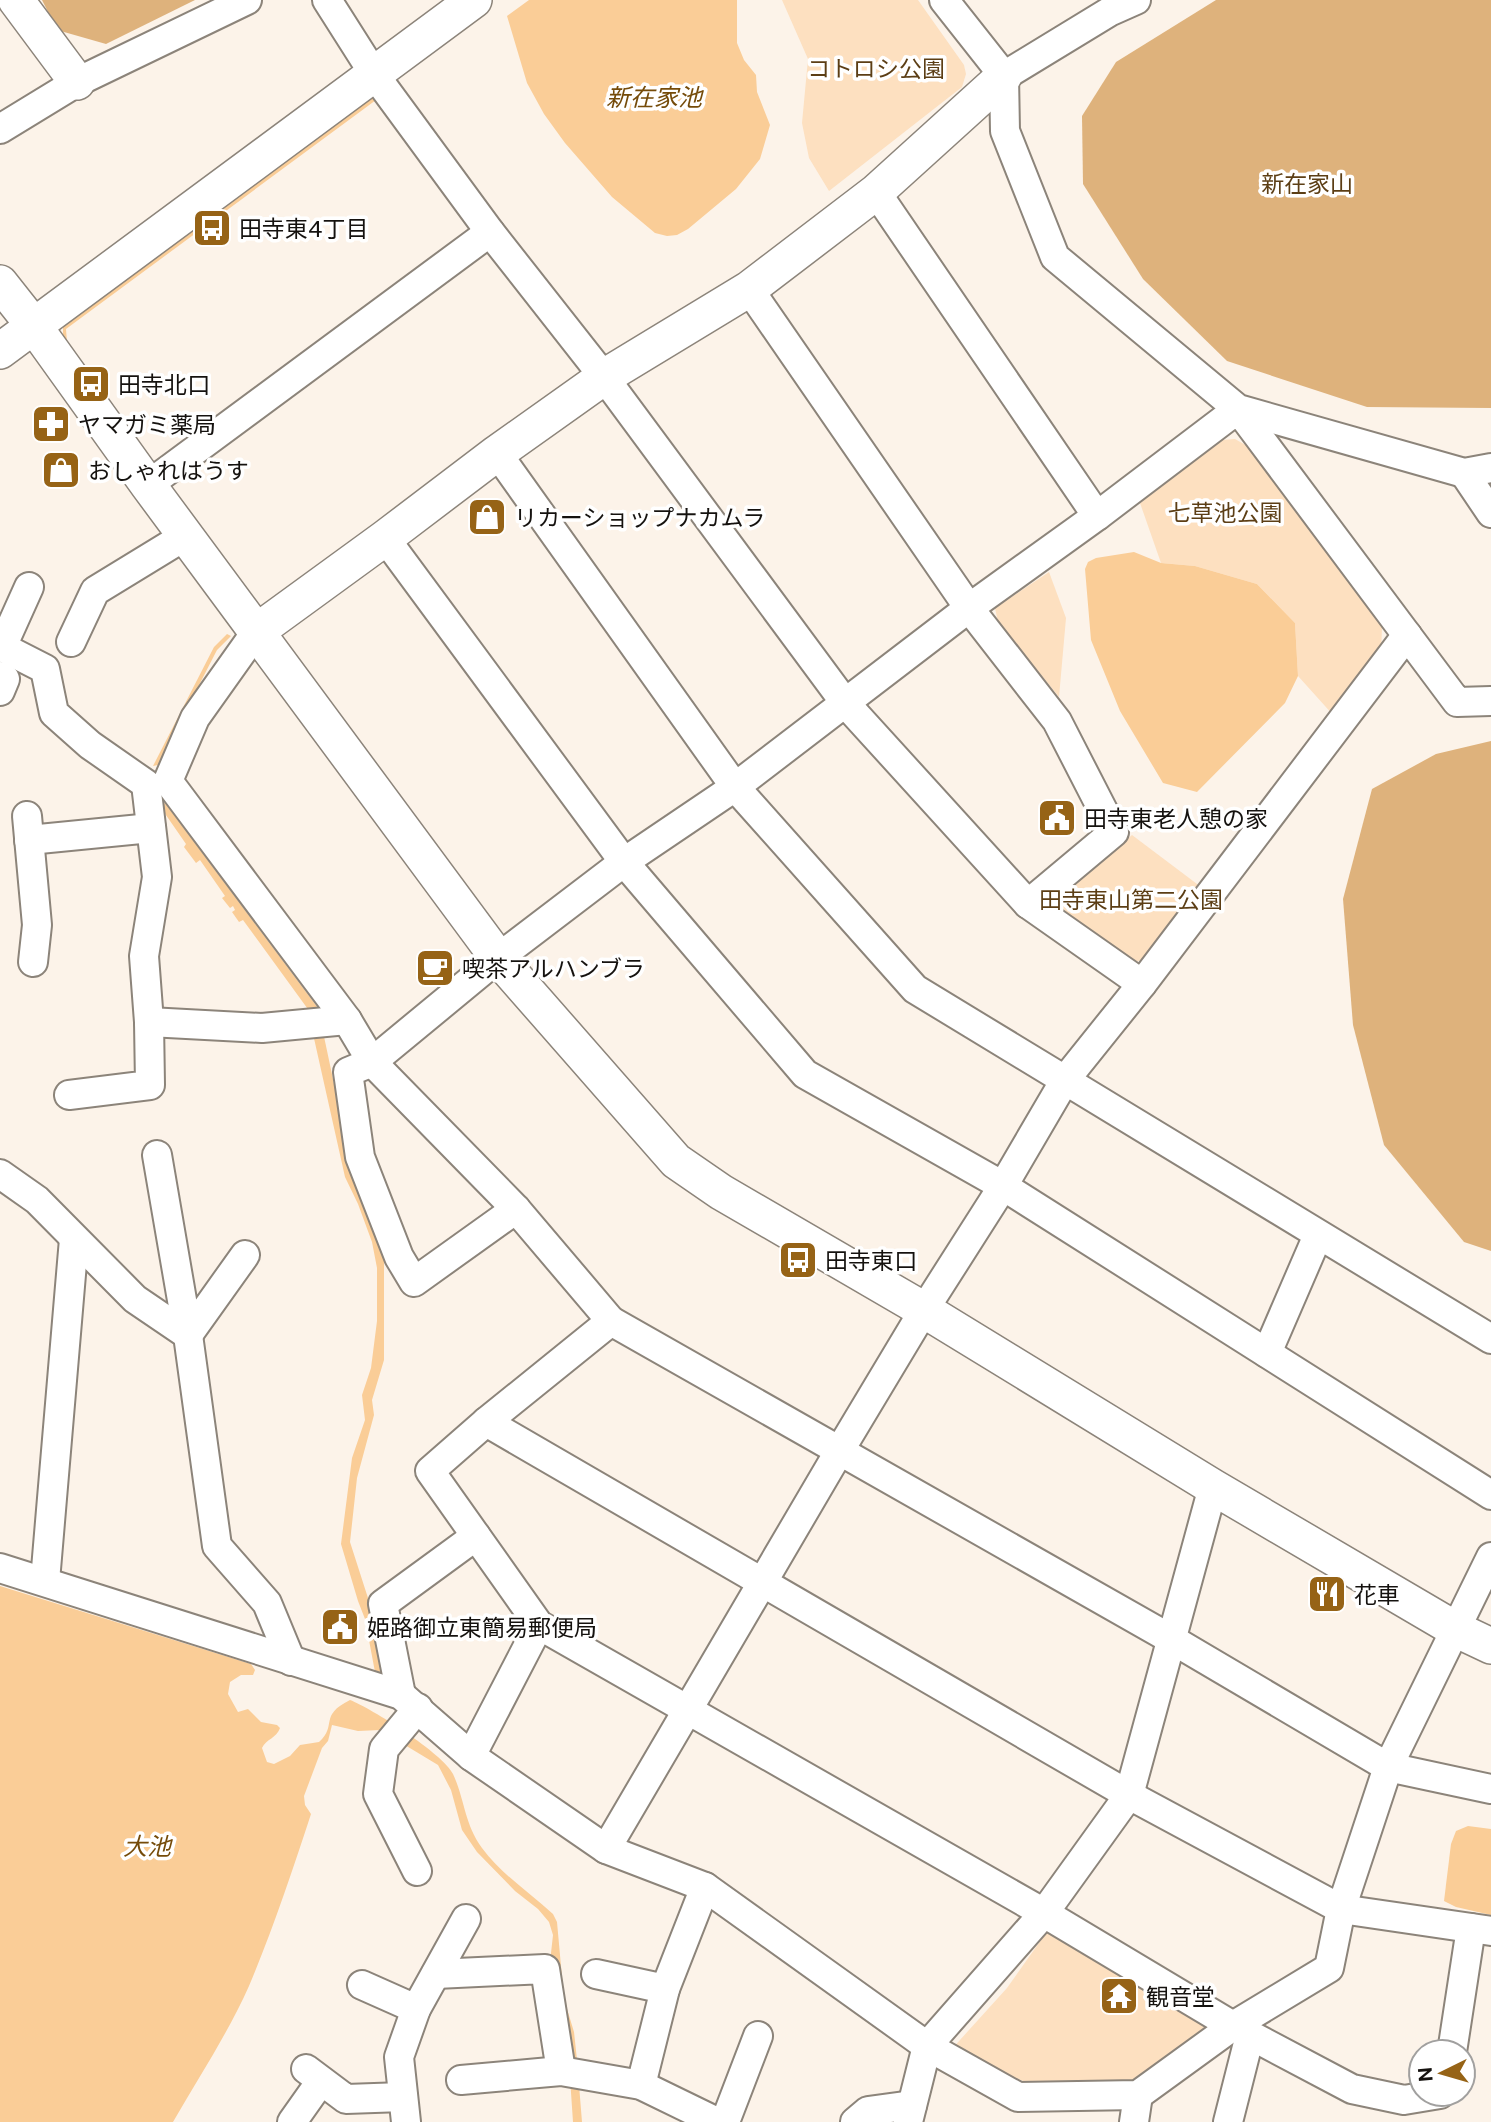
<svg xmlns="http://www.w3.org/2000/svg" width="1491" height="2122" font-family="'Public Sans','Noto Sans JP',sans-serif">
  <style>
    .green { fill: #fde0c0 }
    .forest { fill: #deb27c }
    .water { fill: #facd97 }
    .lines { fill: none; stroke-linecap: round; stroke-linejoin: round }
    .minor-casing { stroke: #8c847a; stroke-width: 32 }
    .tertiary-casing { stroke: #8c847a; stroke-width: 38 }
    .minor { stroke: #fff; stroke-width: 28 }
    .tertiary { stroke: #fff; stroke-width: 35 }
    .labels { text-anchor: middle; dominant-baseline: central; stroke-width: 7; stroke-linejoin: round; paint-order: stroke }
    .park-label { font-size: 23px; fill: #5c3e15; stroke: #fff }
    .poi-label { font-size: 23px; fill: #15120f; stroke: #fff; text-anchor: start }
    .water-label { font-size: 24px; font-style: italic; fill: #754b09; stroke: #fff }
  </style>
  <rect width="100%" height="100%" fill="#fcf3e9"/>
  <g class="green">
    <polygon points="782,0 918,0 964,65 966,74 962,87 829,191 809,158 802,123 808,59"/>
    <polygon points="1235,439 1249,447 1376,606 1382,626 1381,657 1334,716 1298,676 1295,623 1257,584 1195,566 1161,563 1140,503 1222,440"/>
    <polygon points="1049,572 1066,618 1059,697 998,622 995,608"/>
    <polygon points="1132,835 1201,887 1145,960 1131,962 1059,909 1059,897"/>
    <polygon points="1051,1926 1205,2021 1207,2033 1128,2087 1045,2090 950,2051 1007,1988"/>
  </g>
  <g class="forest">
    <polygon points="42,0 195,0 106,44 57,30"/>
    <polygon points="1216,0 1491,0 1491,408 1367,407 1227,361 1143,279 1083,184 1082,116 1116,62"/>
    <polygon points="1491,741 1491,1251 1464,1242 1384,1145 1353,1025 1343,899 1372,789 1436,754"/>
  </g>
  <g class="water">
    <polygon points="529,0 737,0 737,43 744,60 756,75 757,92 770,125 760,159 736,189 688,229 677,235 667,236 655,233 612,197 565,143 544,114 527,83 507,16"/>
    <polygon points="371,95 376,100 66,329 67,342 63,344 63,326"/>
    <polygon points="1134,552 1161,563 1195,566 1257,584 1295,623 1298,676 1285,703 1197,792 1163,783 1120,711 1091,640 1085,569 1088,562 1096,558"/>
    <polygon points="227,634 231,636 217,650 158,765 153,766 214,647"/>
    <polygon points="165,803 318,1008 349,1155 384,1257 384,1360 372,1400 374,1415 357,1478 350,1542 376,1623 384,1676 375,1672 365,1619 358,1601 341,1544 352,1458 365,1420 362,1395 371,1368 377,1321 377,1268 372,1242 358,1204 345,1177 309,1016 310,1012 243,920 239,922 232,912 235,910 233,906 230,908 222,898 225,896 200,860 196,863 184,847 186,844 159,805"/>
    <path d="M0,1586l251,78 4,6 -2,5h-12l-11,7 -2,12 10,18 10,-3 13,13 16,3 3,3c-3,10 -14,11 -18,20l5,14 7,2 16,-8 10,-11 19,-3c19,-17 -1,-26 31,-42 21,8 94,54 103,74 12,26 11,49 29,74 19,26 47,44 71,66l4,8 7,77 10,33 3,28 5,62h-9l-4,-59 -19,-101 3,-27 -4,-13 -11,-13 -23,-18 -38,-39 -15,-22 -11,-40 -13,-25 -58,-35 -22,1 -26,-6 -4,16 -6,7 -18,48 1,9 6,9c-19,58 -38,115 -62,172 -21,47 -50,91 -76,136h-173z"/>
    <polygon points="1468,1826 1491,1829 1491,1915 1456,1907 1444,1901 1451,1844 1456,1831"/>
  </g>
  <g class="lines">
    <defs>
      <g id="minor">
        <polyline points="327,0 374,74 490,232 604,377 846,704 1028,904 1142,984"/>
        <polyline points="944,0 1004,76 1005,131 1055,257 1238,409 1464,473 1491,468"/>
        <polyline points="1004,76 1109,12 1136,0"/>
        <polyline points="0,129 77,82 247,0"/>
        <polyline points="876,192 1097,516"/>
        <polyline points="749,289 969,608 1057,721 1114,832 1028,904"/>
        <polyline points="497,453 735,787 915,989 1491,1339"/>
        <polyline points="1464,473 1491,513"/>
        <polyline points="148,485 490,232"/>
        <polyline points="385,538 624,862 805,1074 1003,1186 1491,1495"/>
        <polyline points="256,632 195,718 168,781 347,1020 372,1062 516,1209 611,1321 1171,1639 1388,1767 1491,1789"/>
        <polyline points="71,642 95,591 185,536"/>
        <polyline points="0,646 45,669 54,713 90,745 146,784 157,877 144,956 149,1022 150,1085 69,1095"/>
        <polyline points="2,647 29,587"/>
        <polyline points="0,676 5,679 0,691"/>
        <polyline points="27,816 37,925 33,962"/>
        <polyline points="29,840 151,828"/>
        <polyline points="149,1022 262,1028 347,1020"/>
        <polyline points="157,1155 188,1335 245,1255"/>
        <polyline points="0,1174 37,1200 135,1299 188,1335 217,1546 267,1603 291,1661"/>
        <polyline points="516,1209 414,1282 399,1257 360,1157 348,1072 372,1062 498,958 624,862 735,787 969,608 1097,516 1238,409 1457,702 1491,701"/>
        <polyline points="611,1321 486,1422 430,1471 539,1625 1044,1913 1233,2026 1352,2089 1404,2100 1440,2094"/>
        <polyline points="1267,1353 1318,1235"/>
        <polyline points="486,1422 1129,1795 1341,1909 1491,1931"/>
        <polyline points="0,1568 401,1695 471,1756 606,1849 705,1887 927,2046 1018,2097 1138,2095 1233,2026 1329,1968 1341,1909 1388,1767 1491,1557"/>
        <polyline points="45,1581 74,1239"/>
        <polyline points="401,1695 383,1604 476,1536"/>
        <polyline points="471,1756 539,1625"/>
        <polyline points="606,1849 840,1450 924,1310 1003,1186 1065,1080 1142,984 1407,635"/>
        <polyline points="417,1871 378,1794 384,1749 418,1708"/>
        <polyline points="436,1974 545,1969 561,2071"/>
        <polyline points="596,1974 665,1989"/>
        <polyline points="362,1985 416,2009"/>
        <polyline points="1452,2052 1471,1928"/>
        <polyline points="306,2069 346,2099 403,2097"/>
        <polyline points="461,2080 561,2071 641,2085 717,2122"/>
        <polyline points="641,2085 665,1989 705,1887"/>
        <polyline points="292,2122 321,2081"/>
        <polyline points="406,2122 399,2057 416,2009 466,1919"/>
        <polyline points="725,2122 758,2036"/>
        <polyline points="855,2122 868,2111 912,2105"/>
        <polyline points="908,2122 927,2046 1044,1913 1129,1795 1213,1487"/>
        <polyline points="1134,2122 1138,2095"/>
        <polyline points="1228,2122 1250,2035"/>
      </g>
      <g id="tertiary">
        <polyline points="16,0 77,82"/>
        <polyline points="0,283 34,326 148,485 498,958 676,1161 721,1192 924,1310 1213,1487 1455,1629 1491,1646"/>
        <polyline points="0,351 474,0"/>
        <polyline points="256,632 385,538 497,453 604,377 749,289 876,192 1004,76"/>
      </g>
    </defs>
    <use href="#minor" class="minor-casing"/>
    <use href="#tertiary" class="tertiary-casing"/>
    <use href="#minor" class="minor"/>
    <use href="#tertiary" class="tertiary"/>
  </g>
  <defs>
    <symbol id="bus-square" viewBox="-11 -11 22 22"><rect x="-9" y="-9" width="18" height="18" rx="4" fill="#966316" stroke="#fff"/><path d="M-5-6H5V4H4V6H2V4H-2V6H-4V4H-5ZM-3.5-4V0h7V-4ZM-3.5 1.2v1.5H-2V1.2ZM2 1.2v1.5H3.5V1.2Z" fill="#fff"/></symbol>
    <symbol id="pharmacy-square" viewBox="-11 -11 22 22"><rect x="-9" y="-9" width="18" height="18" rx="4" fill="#966316" stroke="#fff"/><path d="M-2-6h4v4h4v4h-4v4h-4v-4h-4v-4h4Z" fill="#fff"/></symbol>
    <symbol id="shop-square" viewBox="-11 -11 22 22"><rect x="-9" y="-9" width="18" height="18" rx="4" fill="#966316" stroke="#fff"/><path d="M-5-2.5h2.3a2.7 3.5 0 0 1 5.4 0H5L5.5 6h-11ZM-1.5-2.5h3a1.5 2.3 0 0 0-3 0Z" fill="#fff"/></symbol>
    <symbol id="civic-square" viewBox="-11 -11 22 22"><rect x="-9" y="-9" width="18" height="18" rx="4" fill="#966316" stroke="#fff"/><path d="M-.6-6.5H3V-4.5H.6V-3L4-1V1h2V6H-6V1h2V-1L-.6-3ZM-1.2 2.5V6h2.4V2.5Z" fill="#fff"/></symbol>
    <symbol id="cafe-square" viewBox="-11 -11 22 22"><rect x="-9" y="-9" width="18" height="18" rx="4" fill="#966316" stroke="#fff"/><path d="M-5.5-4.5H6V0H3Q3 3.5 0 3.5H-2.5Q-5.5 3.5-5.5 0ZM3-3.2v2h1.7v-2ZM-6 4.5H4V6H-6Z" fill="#fff"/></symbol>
    <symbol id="restaurant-square" viewBox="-11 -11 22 22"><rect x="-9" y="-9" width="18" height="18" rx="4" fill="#966316" stroke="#fff"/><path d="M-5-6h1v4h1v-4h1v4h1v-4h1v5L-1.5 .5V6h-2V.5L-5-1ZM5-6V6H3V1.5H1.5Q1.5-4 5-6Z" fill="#fff"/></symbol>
    <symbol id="temple-square" viewBox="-11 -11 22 22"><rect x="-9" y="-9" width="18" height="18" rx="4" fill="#966316" stroke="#fff"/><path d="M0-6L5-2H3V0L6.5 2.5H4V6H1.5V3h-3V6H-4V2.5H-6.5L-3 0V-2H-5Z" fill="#fff"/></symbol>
  </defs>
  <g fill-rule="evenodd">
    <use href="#bus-square" x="190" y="206" width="44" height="44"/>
    <use href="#bus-square" x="69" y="362" width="44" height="44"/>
    <use href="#pharmacy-square" x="29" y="402" width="44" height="44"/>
    <use href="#shop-square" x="39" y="448" width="44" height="44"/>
    <use href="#shop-square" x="465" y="495" width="44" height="44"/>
    <use href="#civic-square" x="1035" y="796" width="44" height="44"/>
    <use href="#cafe-square" x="413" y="946" width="44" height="44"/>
    <use href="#bus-square" x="776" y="1238" width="44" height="44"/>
    <use href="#restaurant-square" x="1305" y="1572" width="44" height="44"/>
    <use href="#civic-square" x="318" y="1605" width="44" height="44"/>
    <use href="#temple-square" x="1097" y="1974" width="44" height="44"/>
  </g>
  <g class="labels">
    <g class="park-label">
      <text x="876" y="68">コトロシ公園</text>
      <text x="1307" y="183">新在家山</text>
      <text x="1225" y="512">七草池公園</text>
      <text x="1131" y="899">田寺東山第二公園</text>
    </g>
    <g class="poi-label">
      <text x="239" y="228">田寺東4丁目</text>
      <text x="118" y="384">田寺北口</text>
      <text x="78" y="424">ヤマガミ薬局</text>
      <text x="88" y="470">おしゃれはうす</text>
      <text x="514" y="517">リカーショップナカムラ</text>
      <text x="1084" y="818">田寺東老人憩の家</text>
      <text x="462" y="968">喫茶アルハンブラ</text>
      <text x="825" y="1260">田寺東口</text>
      <text x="1354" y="1594">花車</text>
      <text x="367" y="1627">姫路御立東簡易郵便局</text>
      <text x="1146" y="1996">観音堂</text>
    </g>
    <g class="water-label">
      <text x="654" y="97">新在家池</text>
      <text x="147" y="1846">大池</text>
    </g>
  </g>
  <g transform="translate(1442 2073) rotate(265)"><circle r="33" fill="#ffffff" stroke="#a1a09f" stroke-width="2"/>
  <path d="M0-5L12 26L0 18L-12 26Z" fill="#966316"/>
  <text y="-10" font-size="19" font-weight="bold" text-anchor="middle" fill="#15120f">N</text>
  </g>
</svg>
